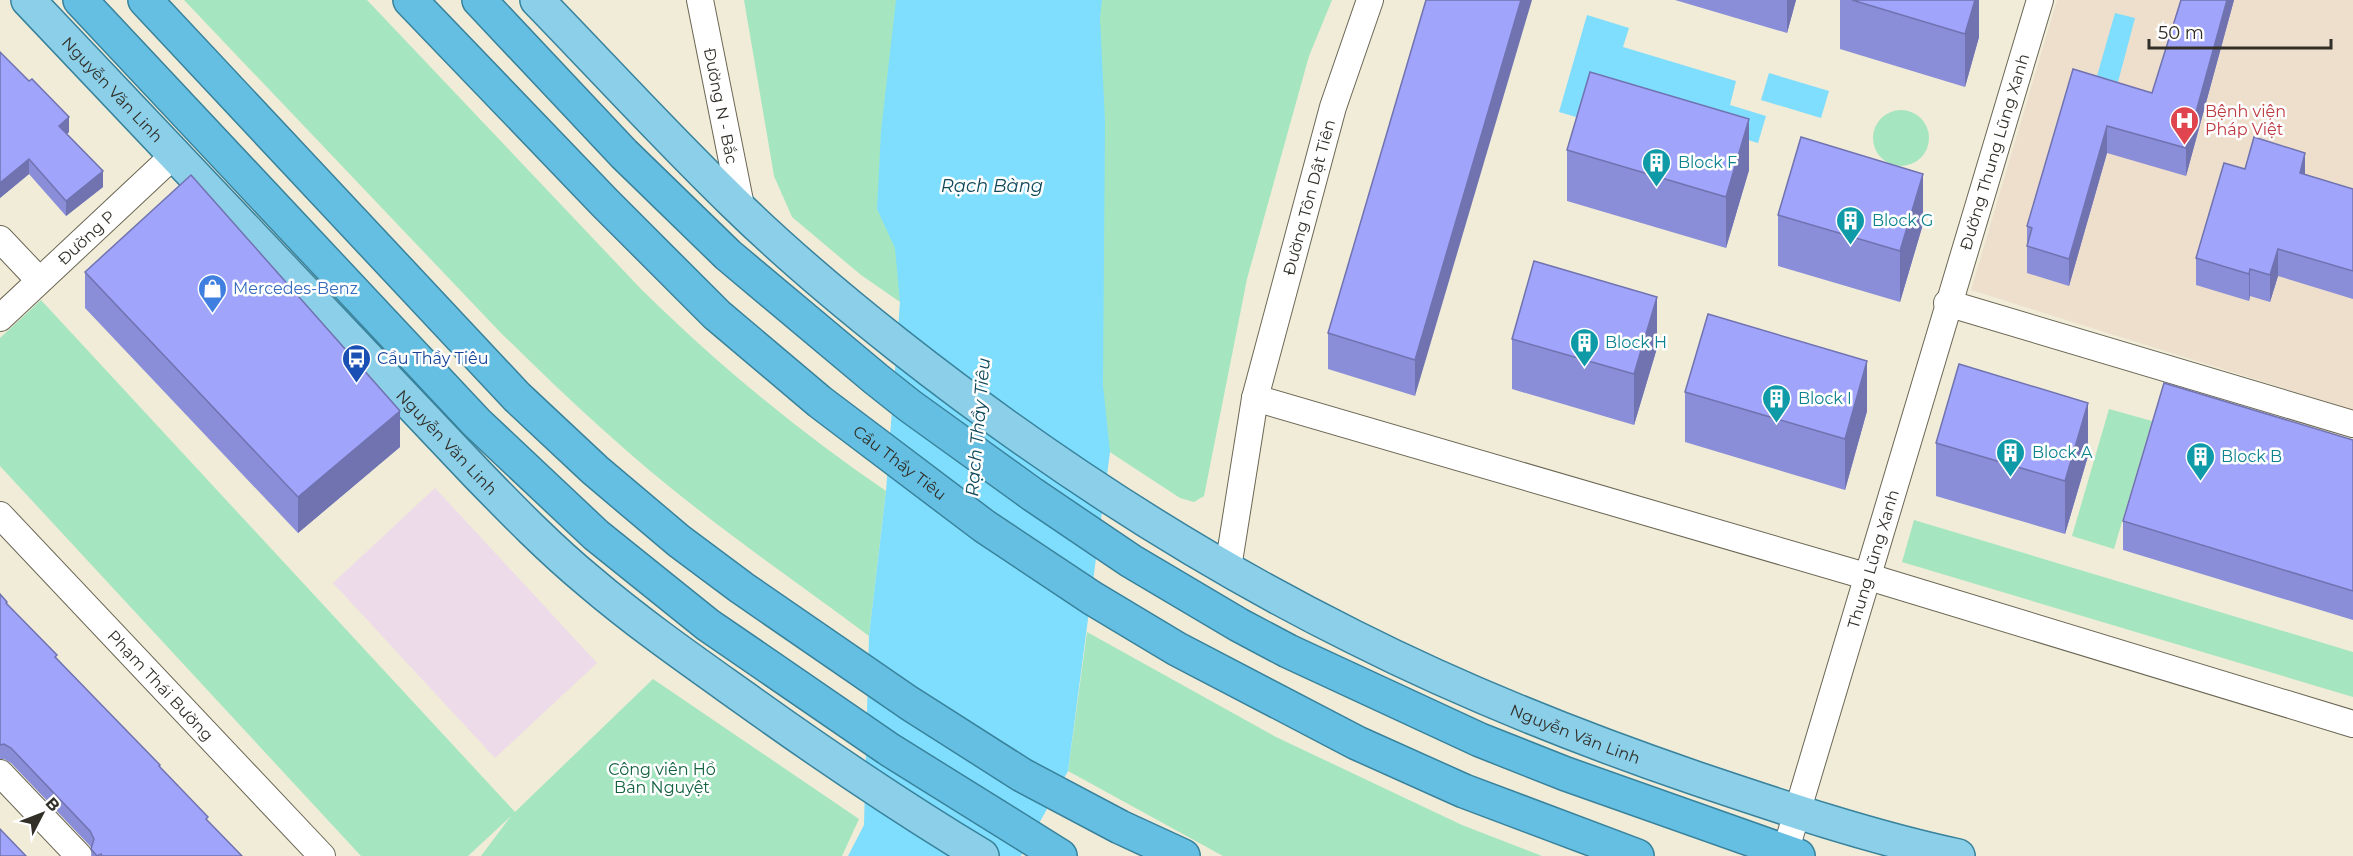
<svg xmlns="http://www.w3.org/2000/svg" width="2353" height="856" font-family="Montserrat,sans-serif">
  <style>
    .commercial { fill: #eedbea }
    .medical { fill: #eddfcc }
    .green { fill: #a5e6c0 }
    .water { fill: #7fddfd }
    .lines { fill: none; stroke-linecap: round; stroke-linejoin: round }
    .minor-casing { stroke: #6b6755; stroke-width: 28 }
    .primary-casing { stroke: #39829c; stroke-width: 36 }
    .trunk-casing { stroke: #39829c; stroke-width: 36 }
    .minor { stroke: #fff; stroke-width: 26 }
    .primary { stroke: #8bcfe9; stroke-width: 33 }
    .trunk { stroke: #64bfe2; stroke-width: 33 }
    .wall { fill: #8a8dd8 }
    .shaded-wall { fill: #7073b0 }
    .building { fill: #a0a4fb; stroke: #7073b0; stroke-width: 1.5 }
    .labels { text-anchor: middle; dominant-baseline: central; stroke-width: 5; stroke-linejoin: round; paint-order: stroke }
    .street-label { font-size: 16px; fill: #312f28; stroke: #fff }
    .health-label { font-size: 16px; fill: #be3a42; stroke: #fff; text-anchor: start }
    .culture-label { font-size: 16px; fill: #0d838f; stroke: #fff; text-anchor: start }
    .shop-label { font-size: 16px; fill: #366cbe; stroke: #fff; text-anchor: start }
    .transit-label { font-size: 16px; fill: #164399; stroke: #fff; text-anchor: start }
    .park-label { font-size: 16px; fill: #15623f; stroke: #fff }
    .water-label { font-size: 18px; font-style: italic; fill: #104858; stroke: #fff }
  </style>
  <rect width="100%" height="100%" fill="#f0ecd8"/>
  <polygon class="commercial" points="435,488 597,663 495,758 333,583"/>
  <polygon class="medical" points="2057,0 2353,0 2353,410 1971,290"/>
  <g class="green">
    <path d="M184,0h183l274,289c76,75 157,142 245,202l-17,145c-56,-42 -114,-82 -169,-125 -72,-55 -137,-117 -201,-180z"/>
    <polygon points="744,0 953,0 900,302 861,275 792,217 774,176"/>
    <polygon points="1072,0 1332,0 1309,56 1247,279 1204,496 1194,502 1180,498 1067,424"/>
    <circle cx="1901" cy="138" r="28"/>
    <polygon points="41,300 515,812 653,679 859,819 842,856 481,856 511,816 468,856 361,856 0,466 0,338"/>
    <polygon points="2109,409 2152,421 2114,549 2072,536"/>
    <polygon points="1914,520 2353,652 2353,697 1902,562"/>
    <polygon points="1087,632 1276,737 1462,825 1542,856 1223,856 1068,771"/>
  </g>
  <g class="water">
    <polygon points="896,0 1102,0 1100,18 1105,121 1103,385 1110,452 1068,771 1021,856 848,856 864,825 869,636 886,491 900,302 895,248 877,209 881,131"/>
    <polygon points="2115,13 2135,18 2118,82 2097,76"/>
    <polygon points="1587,15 1629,28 1623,47 1736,81 1730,105 1766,116 1758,143 1608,98 1600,124 1559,112"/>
    <polygon points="1769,73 1829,91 1821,118 1761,100"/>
  </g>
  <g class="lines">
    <defs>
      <g id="minor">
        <path id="s1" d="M700,0l42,211"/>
        <polyline points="0,239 39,280"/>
        <polyline points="1947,303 2353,424"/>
        <path id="s2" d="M0,318l174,-163"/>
        <polyline points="1255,398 1869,577 2353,724"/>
        <path id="s3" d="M0,515l322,341"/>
        <path id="s4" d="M1228,568l27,-170 78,-291 37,-107"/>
        <polyline points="0,773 79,856"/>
        <path id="s5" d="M1784,856c86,-285 169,-571 256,-856"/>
      </g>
      <g id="primary">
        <path id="s6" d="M28,0l450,475c36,37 72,74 112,107 48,41 101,78 153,115 78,56 156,109 239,159"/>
        <path id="s7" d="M537,0c65,67 128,136 195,201 52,51 109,99 166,144 141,111 295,212 456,292 111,56 227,102 344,142 86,29 172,58 260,77"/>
      </g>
      <g id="trunk">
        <polyline points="80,0 477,423 596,535 708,625 890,750 1060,856"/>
        <polyline points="145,0 517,397 595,470 679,541 742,588 909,703 1022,775 1120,827 1183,856"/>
        <path id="s8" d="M410,0l195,203 112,112 103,87 164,124 108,72 85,51 180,94 107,48 173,65"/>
        <polyline points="479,0 624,154 728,255 876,379 910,406 1032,494 1131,561 1239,625 1288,651 1480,740 1566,774 1798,856"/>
      </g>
    </defs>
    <use href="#minor" class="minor-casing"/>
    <use href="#primary" class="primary-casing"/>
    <use href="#trunk" class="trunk-casing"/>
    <use href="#minor" class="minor"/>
    <use href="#primary" class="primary"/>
    <use href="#trunk" class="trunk"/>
  </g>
  <g class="wall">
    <polygon points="1426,0 1415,396 1328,369 1328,333"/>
    <polygon points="1675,0 1796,0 1787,33"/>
    <polygon points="1840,0 1979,0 1979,37 1965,87 1840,49"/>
    <polygon points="2181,0 2234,0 2186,176 2107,153 2069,286 2027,273 2027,226 2073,69 2152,93"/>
    <polygon points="0,52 69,132 67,134 103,187 66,216 29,174 0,198"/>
    <polygon points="1567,150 1749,170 1726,248 1567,201"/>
    <polygon points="2305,175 2353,189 2353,299 2278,276 2270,302 2250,296 2249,301 2196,285 2196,258"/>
    <polygon points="1778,215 1923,224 1900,302 1778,266"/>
    <polygon points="85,272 400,447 298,533 85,308"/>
    <polygon points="1512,339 1657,348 1634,425 1512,389"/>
    <polygon points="1685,392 1867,411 1845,490 1685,442"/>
    <polygon points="2353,440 2353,620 2123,550 2123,521"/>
    <polygon points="1936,443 2088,456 2065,534 1936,496"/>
    <polygon points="0,594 7,604 57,658 160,768 208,821 242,856 91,856 92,849 90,846 11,763 4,759 0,759"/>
  </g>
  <g class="shaded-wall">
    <polygon points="1521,0 1532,0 1415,396 1415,360"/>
    <polygon points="1787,0 1796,0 1787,33"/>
    <polygon points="1975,0 1979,0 1979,37 1965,87 1965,34"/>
    <polygon points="2227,0 2234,0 2186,176 2186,148"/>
    <polygon points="69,117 69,132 59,141 59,126"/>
    <polygon points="1749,119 1749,170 1726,248 1726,197"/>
    <polygon points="2107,126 2107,153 2069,286 2069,259"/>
    <polygon points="2305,153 2305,180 2300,173"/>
    <polygon points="29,159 29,174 0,198 0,183"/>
    <polygon points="103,171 103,187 66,216 66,201"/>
    <polygon points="1923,174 1923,224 1900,302 1900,251"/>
    <polygon points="2278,249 2278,276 2270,302 2270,275"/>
    <polygon points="2250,269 2250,296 2249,301 2249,274"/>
    <polygon points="1657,297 1657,348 1634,425 1634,374"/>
    <polygon points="1867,361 1867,411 1845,490 1845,439"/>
    <polygon points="2088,403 2088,456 2065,534 2065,481"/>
    <polygon points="400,411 400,447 298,533 298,497"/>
  </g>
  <g class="building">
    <polygon points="1426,0 1521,0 1415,360 1328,333"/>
    <polygon points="1852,0 1975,0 1965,34"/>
    <polygon points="2181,0 2227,0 2186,148 2107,126 2069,259 2027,246 2032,228 2027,226 2073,69 2152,93"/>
    <polygon points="0,52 29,81 32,79 69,117 59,126 103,171 66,201 29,159 0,183"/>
    <polygon points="1590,72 1749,119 1726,197 1567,150"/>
    <polygon points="1801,137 1923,174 1900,251 1778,215"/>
    <polygon points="2254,137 2305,153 2300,173 2353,189 2353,271 2278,249 2270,275 2250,269 2249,274 2196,258 2224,163 2245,169"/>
    <polygon points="191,175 400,411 298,497 85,272"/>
    <polygon points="1534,261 1657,297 1634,374 1512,339"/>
    <polygon points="1708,314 1867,361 1845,439 1685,392"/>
    <polygon points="1959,364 2088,403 2065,481 1936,443"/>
    <polygon points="2164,383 2353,440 2353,591 2123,521"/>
    <polygon points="0,594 7,602 6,603 57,655 55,657 160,765 159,766 208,817 206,819 242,856 102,856 101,854 97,856 91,849 94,839 90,831 11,748 4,744 0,745"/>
    <polygon points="0,829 26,856 0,856"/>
  </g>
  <defs>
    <symbol id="hospital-pin" viewBox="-11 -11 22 30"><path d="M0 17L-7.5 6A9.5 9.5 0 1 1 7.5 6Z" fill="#e0444e" stroke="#fff"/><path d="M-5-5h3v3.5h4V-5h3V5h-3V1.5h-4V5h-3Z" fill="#fff"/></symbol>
    <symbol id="building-pin" viewBox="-11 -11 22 30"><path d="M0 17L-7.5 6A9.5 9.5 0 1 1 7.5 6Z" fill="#0f9aa8" stroke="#fff"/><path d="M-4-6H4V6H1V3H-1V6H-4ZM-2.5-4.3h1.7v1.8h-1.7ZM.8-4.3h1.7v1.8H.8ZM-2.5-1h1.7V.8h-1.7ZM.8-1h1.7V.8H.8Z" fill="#fff"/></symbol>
    <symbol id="shop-pin" viewBox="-11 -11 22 30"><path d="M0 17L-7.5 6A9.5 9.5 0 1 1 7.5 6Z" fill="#3f7fe0" stroke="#fff"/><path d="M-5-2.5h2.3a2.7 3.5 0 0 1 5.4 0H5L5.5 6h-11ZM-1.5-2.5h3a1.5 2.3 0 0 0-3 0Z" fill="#fff"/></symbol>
    <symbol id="bus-pin" viewBox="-11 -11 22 30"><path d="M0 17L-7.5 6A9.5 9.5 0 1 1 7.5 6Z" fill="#1a4fb4" stroke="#fff"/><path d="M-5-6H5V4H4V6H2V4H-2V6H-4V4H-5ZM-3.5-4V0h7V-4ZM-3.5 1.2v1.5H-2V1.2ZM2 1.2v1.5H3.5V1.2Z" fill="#fff"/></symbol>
  </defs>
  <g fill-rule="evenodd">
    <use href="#hospital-pin" x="2168" y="104" width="33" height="45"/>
    <use href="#building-pin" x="1640" y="146" width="33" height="45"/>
    <use href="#building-pin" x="1834" y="204" width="33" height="45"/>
    <use href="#shop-pin" x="196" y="272" width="33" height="45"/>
    <use href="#building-pin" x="1568" y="326" width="33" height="45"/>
    <use href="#bus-pin" x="340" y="342" width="33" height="45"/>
    <use href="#building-pin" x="1760" y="382" width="33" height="45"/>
    <use href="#building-pin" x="1994" y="436" width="33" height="45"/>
    <use href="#building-pin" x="2184" y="440" width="33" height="45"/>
  </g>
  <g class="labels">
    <g class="street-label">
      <text stroke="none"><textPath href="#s6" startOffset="123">Nguyễn Văn Linh</textPath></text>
      <text stroke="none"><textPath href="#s1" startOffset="108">Đường N - Bắc</textPath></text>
      <text stroke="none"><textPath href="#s5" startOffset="735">Đường Thung Lũng Xanh</textPath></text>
      <text stroke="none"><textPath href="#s4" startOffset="380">Đường Tôn Dật Tiên</textPath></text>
      <text stroke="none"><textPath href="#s2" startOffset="118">Đường P</textPath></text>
      <text stroke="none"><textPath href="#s6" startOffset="609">Nguyễn Văn Linh</textPath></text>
      <text stroke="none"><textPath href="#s8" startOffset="675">Cầu Thầy Tiêu</textPath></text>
      <text stroke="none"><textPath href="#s5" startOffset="310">Thung Lũng Xanh</textPath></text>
      <text stroke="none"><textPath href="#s3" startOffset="234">Phạm Thái Bường</textPath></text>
      <text stroke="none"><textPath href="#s7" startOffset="1284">Nguyễn Văn Linh</textPath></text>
    </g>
    <g class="health-label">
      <text x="2205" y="111">Bệnh viện<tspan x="2205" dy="18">Pháp Việt</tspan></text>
    </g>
    <g class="culture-label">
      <text x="1678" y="162">Block F</text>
      <text x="1872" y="220">Block G</text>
      <text x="1605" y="342">Block H</text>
      <text x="1798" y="398">Block I</text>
      <text x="2032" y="452">Block A</text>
      <text x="2221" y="456">Block B</text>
    </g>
    <g class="shop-label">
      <text x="233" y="288">Mercedes-Benz</text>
    </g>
    <g class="transit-label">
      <text x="377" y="358">Cầu Thầy Tiêu</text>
    </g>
    <g class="park-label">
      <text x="662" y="769">Công viên Hồ<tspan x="662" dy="18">Bán Nguyệt</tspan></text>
    </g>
    <g class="water-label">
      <text x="992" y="186">Rạch Bàng</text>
      <text transform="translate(978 427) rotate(-85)">Rạch Thầy Tiêu</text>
    </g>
  </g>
  <g transform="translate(42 814) rotate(48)" stroke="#ffffff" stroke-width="4.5" paint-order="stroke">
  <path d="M0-4.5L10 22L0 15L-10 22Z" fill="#312f28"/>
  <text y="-9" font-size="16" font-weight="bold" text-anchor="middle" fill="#312f28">B</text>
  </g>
  <path d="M2149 39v9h182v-9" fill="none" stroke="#312f28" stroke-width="3"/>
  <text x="2158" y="39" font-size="18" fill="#312f28" stroke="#ffffff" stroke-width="4.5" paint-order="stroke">50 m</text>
</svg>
